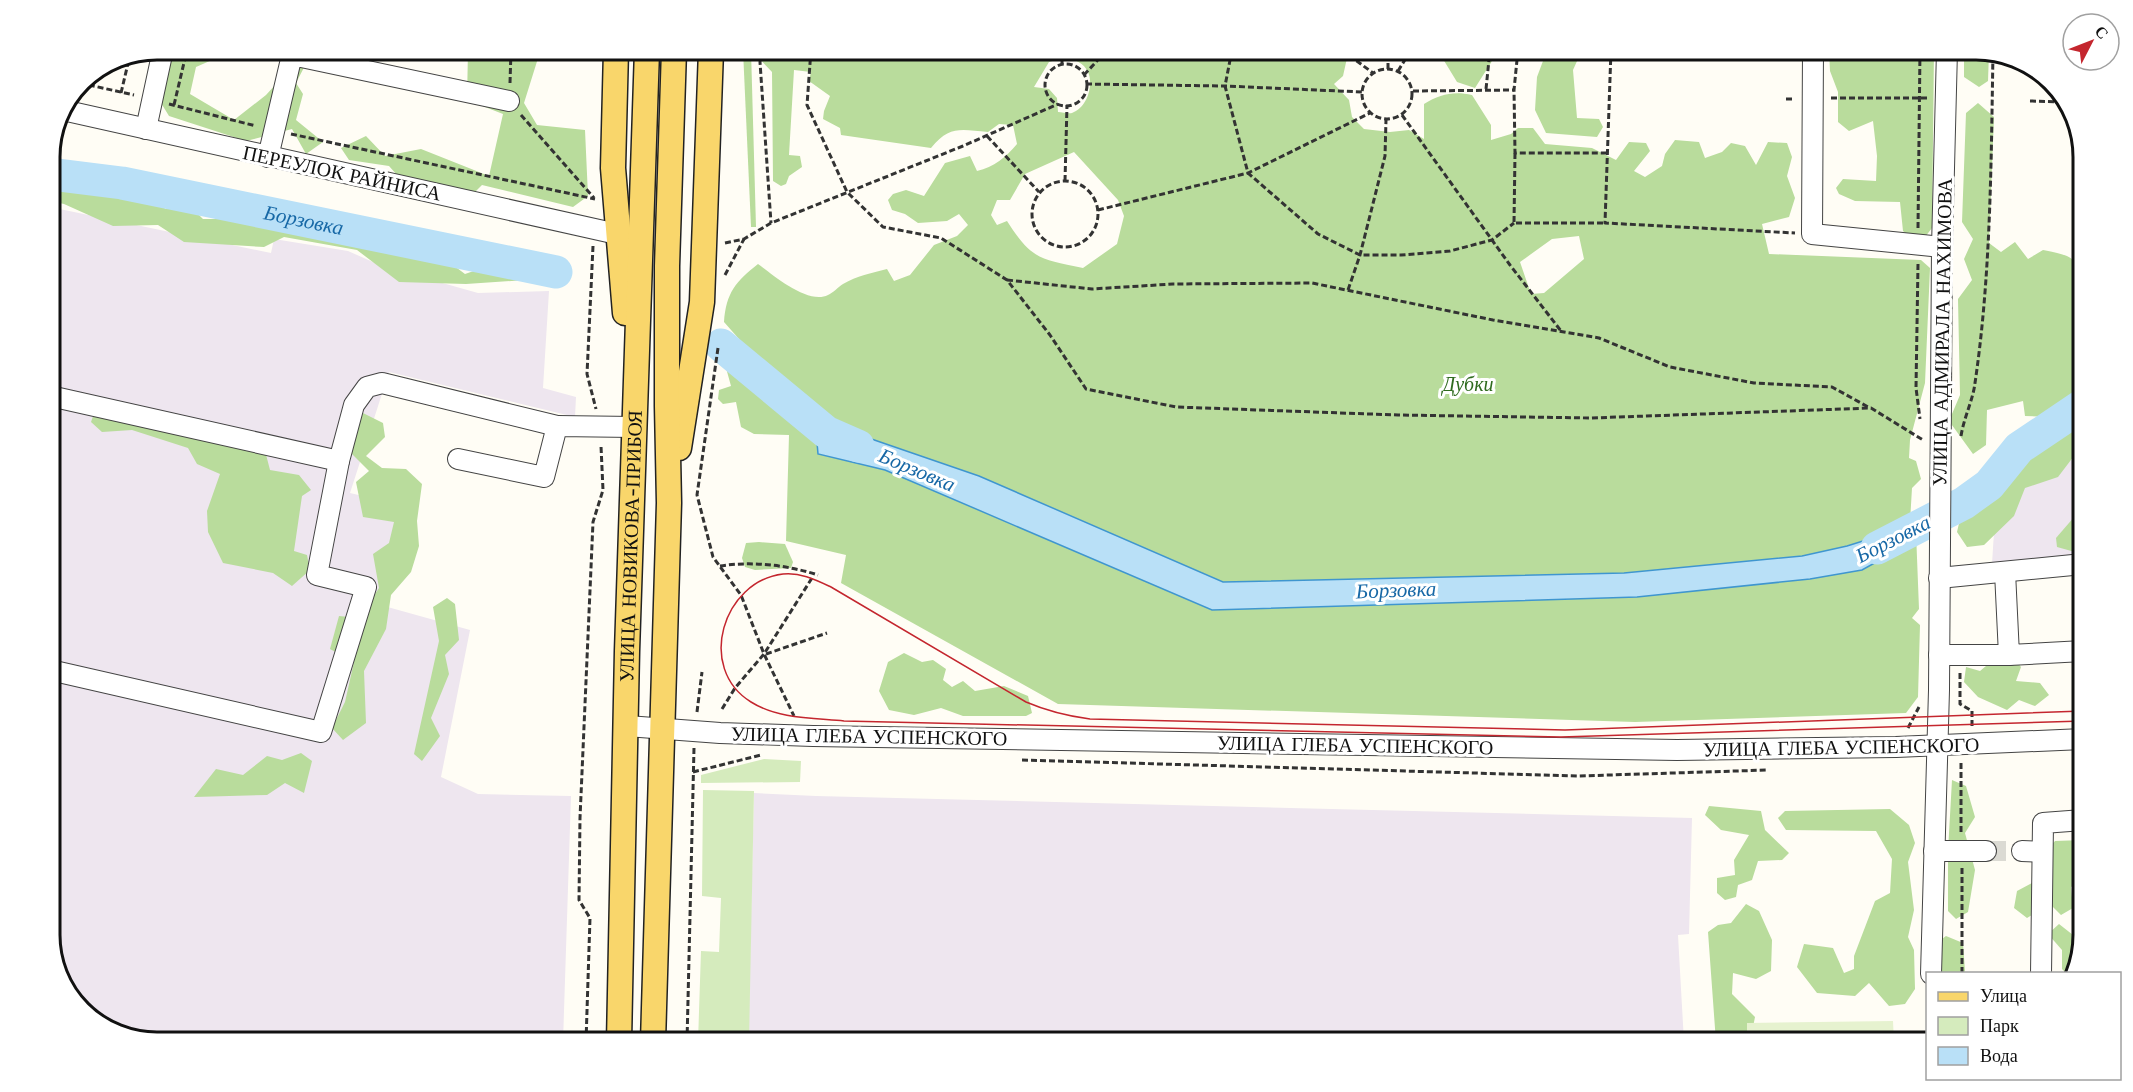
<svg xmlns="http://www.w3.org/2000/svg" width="2133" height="1092" font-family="'Libre Baskerville',serif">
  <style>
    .industrial { fill: #eee6ef }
    .green { fill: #d5ebbd }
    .forest { fill: #b9dc9c; fill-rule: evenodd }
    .pitch { fill: #e6f2cf }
    .water { fill: #b9e0f7; stroke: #3f96cf; stroke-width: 1.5 }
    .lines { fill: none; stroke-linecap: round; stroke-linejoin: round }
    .river { stroke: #b9e0f7; stroke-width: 33 }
    .minor-tunnel { stroke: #dbdad3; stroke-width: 20; stroke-dasharray: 20 10; stroke-linecap: butt }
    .minor-casing { stroke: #444; stroke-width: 22 }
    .major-casing { stroke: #222; stroke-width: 27 }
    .path { stroke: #333; stroke-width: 3; stroke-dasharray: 6 3; stroke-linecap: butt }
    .minor { stroke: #fff; stroke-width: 20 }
    .major { stroke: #f9d66b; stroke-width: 24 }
    .tram { stroke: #c4262e; stroke-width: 1.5 }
    .labels { text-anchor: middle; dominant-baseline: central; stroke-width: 6; stroke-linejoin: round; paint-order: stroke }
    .street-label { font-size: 20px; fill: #111; stroke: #fff }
    .park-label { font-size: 20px; font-style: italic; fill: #2f6b1f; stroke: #fff }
    .water-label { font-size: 21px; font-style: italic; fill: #1768a6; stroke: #fff }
    .rim { fill: none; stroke: #111; stroke-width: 3 }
  </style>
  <rect width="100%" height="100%" fill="#fffdf5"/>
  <g class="industrial">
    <polygon points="50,207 271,253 274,239 348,251 382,266 478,293 549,291 543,388 576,397 575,417 389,372 350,493 406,506 384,606 470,630 441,777 478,794 571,796 563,1042 157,1042 110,1032 68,995 50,942"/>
    <polygon points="2083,454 2083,555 1992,564 1995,517 2014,491"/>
    <polygon points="754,793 816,796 1692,818 1689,934 1678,935 1684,1042 748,1042"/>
  </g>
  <g class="green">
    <polygon points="764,759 801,761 800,782 701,783 701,775"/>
    <polygon points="703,790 754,791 749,1042 698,1042 701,951 719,952 721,898 702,896"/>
  </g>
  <g class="forest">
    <polygon points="175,50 214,50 212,60 196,67 190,94 234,120 266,95 297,61 313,50 296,83 303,94 296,120 323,142 306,154 292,129 246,141 169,116 150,85 176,52"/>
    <polygon points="468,50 537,50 539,55 524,103 537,125 585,130 588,196 573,207 482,185 461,206 414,194 389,166 349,160 341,148 366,136 385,156 421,149 489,176 503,114 467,100"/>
    <polygon points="743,50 751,50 756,227 751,227"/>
    <path d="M751,50h748l-24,38 -18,-6 -14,-23 -96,-1 -4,18 -9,8 15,16 3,17 12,12 26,3 19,-2 15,9v-35c16,-10 30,-13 48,-9l19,30v15l20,-6 7,-6h15l12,16 47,4 24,12 13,-18 17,1 4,8 -16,20 11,6 17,-11 3,-12 10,-14 24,2 6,16 17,-6 9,-9 14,3 11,19 12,-23 19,1 5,14 -5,19 8,22 -6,19 -27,7 7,30 152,6 9,8 -5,115 -15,57 -1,18 7,3 5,18 -9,9 -2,34 -31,14 -32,10 -45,10 -178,17 -401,9 -244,-106 -161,-22 67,16 327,140 425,-13 279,-65 3,77 -7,9 8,7 -2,72 -12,16 -271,9 -577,-18 -217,-121 5,-28 -60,-14 3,-106 -35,-1 -13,-7 -5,-25 -13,2 -5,-5 1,-9 12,-4 -8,-29 2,-7 9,-3 5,-8 -15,-17c2,-29 12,-41 34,-58 15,11 50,41 70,31 5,-2 10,-8 15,-11 14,-8 28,-11 44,-15l7,12 16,-6 24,-30 23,-9 11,-11 -9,-11 -12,7 -29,2 -13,-9 -13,-4 -4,-10 5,-6 13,-4 18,6 21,-33 25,-7 7,15c17,-4 29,-14 40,-27l-4,-19 -14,-1 -11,8c-27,-2 -38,-7 -57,16l-90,-13 -1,-7 -17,-9 1,-8 6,-15 -21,-15 2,-9 -17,-2 -5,85 11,1 2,11 -13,9 -3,8 -5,2 -8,-5 -1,-109zM1066,57c9,3 18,6 22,15 6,13 -1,36 -16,41 -3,1 -10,-1 -14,-1l-1,-14 -8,-9 -15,-2 15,-25zM1074,152l44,48 6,16 -7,28 -34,24c-43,-9 -51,-8 -76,-47l-10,4 -6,-10 6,-15h13l15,-26zM1579,236l5,23 -40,34 -13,1 -11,-32 32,-23z"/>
    <polygon points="1538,50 1582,50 1573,70 1577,118 1599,119 1603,127 1597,137 1546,133 1535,110 1537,77 1546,53"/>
    <polygon points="1829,50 1847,50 1854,56 1871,50 1934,50 1932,228 1925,237 1912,239 1903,231 1900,202 1855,201 1839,194 1836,188 1843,179 1876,181 1877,156 1873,121 1849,131 1838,122 1838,92 1830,71"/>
    <polygon points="1964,50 1989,52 1988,81 1979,87 1964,77"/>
    <path d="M1978,103l16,14 -5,126 12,9 14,-10 13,17 15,-9c37,7 34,9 37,45h3v94l-18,9 -14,19 -26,-1 -2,-15 -36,9 -1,35 -13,9 -24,-33 11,-26 -2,-96 14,-19 -8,-21 9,-20 -11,-17 4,-109z"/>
    <polygon points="50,183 147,198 166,209 192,208 203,219 266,219 318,229 334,224 373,229 390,254 453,265 465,274 520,255 550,259 541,279 466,284 399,282 357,250 284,237 264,247 184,242 158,225 113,226 64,204 50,201"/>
    <polygon points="98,402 262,439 270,470 299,475 311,490 302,496 294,551 307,555 310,570 292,586 273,573 223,563 208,532 207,511 220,474 197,464 188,448 132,430 102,432 91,422"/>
    <polygon points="2083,410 2083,455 2074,456 2058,477 2025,488 2014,516 1984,545 1967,547 1957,532 1967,489 2012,446 2061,433 2071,419"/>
    <polygon points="363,413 383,423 385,437 366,456 382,468 406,469 422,484 417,521 419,546 411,572 391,595 386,629 364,671 366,723 343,740 332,728 345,702 354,662 330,649 339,616 359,618 379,588 373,554 389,543 394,522 363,517 356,482 369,471 350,452"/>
    <polygon points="2083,511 2083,545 2075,552 2057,547 2056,538 2075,516"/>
    <polygon points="759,542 785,544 793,562 791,568 755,570 745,567 742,558 746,543"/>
    <polygon points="447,598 455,604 459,640 445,655 449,674 431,718 440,736 422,761 414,754 439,641 433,607"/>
    <polygon points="904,653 922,662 933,660 946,669 943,680 952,687 963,681 975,691 1004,686 1028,696 1032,713 1026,716 963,716 941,708 914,715 889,710 879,691 888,662"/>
    <polygon points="1992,661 2016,661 2021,667 2016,681 2040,683 2049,695 2035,706 2019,700 2007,710 1978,697 1964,682 1966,667 1980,671"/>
    <polygon points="301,753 312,761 304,793 285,783 267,795 194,797 216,769 243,775 267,756 282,760"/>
    <polygon points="1952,780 1966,786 1975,817 1965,833 1975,870 1968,912 1956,919 1948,911 1948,851"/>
    <polygon points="1709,806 1761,811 1765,830 1789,853 1782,860 1758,861 1752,880 1738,885 1736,897 1725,900 1717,893 1717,878 1735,875 1734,860 1749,835 1721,830 1705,815"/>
    <polygon points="1890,809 1909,825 1915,843 1908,862 1914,910 1908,937 1914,950 1915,989 1905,1004 1889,1006 1869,983 1855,996 1817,993 1797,967 1804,944 1833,948 1844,973 1854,969 1854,956 1875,901 1890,893 1892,859 1876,831 1786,830 1778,818 1785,811"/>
    <polygon points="2083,840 2083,880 2071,887 2073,908 2061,915 2050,904 2027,918 2014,908 2017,891 2032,883 2035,864 2055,841"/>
    <polygon points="1746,904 1759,911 1772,940 1771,971 1756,979 1733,973 1732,994 1755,1017 1751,1037 1753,1042 1716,1042 1708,932 1718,925 1731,923"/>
    <polygon points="2059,924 2073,935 2083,937 2075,973 2066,973 2062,969 2062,950 2048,934"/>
    <polygon points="1946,936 1963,943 1965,971 1964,973 1934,973 1934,945"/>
  </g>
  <polygon class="pitch" points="1893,1021 1894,1042 1747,1042 1747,1023"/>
  <polygon class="water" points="822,422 979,476 1223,582 1624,573 1802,556 1847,546 1879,536 1918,519 1918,539 1862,570 1810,579 1637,597 1212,610 885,470 818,454 816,431"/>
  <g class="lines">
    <g class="river">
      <path id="s1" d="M50,174l72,9 434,89"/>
      <polyline points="721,345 826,432 858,446"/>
      <polyline points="1877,548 1964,503 1989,485 2019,448 2083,405"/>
    </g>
    <polyline class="minor-tunnel" points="1986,851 2022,851"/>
    <defs>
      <g id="minor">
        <polyline points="1813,50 1812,234 1942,247"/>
        <polyline points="67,111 617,234"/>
        <polyline points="146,129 163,50"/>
        <polyline points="268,157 292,55 509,101"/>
        <polyline points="50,396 339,461"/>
        <polyline points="458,459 544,477 557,426 634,427"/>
        <polyline points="2005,572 2009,655 2083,651"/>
        <polyline points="1939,578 2083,564"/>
        <polyline points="1939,655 2009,655"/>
        <polyline points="50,670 321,732 366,587 317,575 339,461 354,405 367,387 382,383 557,426"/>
        <polyline points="627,726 720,733 813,736 1677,750 1896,747 2083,739"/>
        <polyline points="1934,851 1986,851"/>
        <polyline points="2022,851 2042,852"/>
        <polyline points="1931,974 1939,690 1942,247 1947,50"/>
        <polyline points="2041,974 2043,823 2083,820"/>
      </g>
      <g id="major">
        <polyline points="616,50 613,168 625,313"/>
        <polyline points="679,448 702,302 711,50"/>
        <path id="s2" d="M619,1042l8,-391 20,-601"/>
        <polyline points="653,1042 669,503 667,406 667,266 674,50"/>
      </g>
    </defs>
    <use href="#minor" class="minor-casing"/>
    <use href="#major" class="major-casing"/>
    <g class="path">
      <polyline points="762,50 760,62 771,223"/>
      <polyline points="811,50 807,105 847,192 883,227 941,238 1007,280 1050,335 1086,389 1176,407 1398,415 1591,418 1871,408 1923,440"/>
      <polyline points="1062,50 1062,64"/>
      <polyline points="1232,50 1225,86 1248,173 1318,234 1360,255 1401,255 1450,251 1492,240 1514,223"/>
      <polyline points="1342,50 1373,73"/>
      <polyline points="1518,50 1514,90 1515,153 1607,153"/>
      <polyline points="1611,50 1605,223 1795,233"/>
      <circle cx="1066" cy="85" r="21"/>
      <circle cx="1387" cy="94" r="25"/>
      <polyline points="1388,69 1388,50"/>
      <polyline points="1398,71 1411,50"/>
      <polyline points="1084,75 1107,50"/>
      <polyline points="80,83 134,95"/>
      <polyline points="510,83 511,50"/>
      <polyline points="1086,84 1225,86 1362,92"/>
      <polyline points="1486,89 1490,50"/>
      <polyline points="1413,91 1514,90"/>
      <polyline points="121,93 130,55"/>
      <polyline points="1831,98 1929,98"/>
      <polyline points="1786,99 1794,99"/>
      <polyline points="2030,101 2067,102"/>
      <polyline points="169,104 256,126"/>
      <polyline points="174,105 187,50"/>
      <polyline points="521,115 594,198"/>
      <polyline points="1402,115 1510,265 1561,331"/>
      <polyline points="291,134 595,199"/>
      <polyline points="987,136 1039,192"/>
      <polyline points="1515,153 1514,223 1605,223"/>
      <circle cx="1065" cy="214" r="33"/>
      <polyline points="1065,181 1067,105"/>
      <polyline points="1098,210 1248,173 1370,113"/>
      <polyline points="1918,228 1920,50"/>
      <polyline points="725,243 744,239 771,223 963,146 1058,104"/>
      <polyline points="593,246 587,374 596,409"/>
      <polyline points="1918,264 1916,388 1920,419"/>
      <polyline points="725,275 744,239"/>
      <polyline points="1007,280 1092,289 1173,284 1312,283 1493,320 1599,338 1670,367 1754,383 1832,387 1870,408"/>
      <polyline points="1348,290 1360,255 1385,156 1386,120"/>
      <polyline points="718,348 697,495 713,557 741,595 764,654 794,716"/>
      <path d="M1961,436c3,-19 12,-36 14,-53 16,-109 16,-219 18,-330"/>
      <path d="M720,566c32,-5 67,-1 98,9"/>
      <polyline points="766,654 827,633"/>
      <polyline points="1960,673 1960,704 1972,711 1972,726"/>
      <polyline points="722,709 735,688 764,654 812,578"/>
      <polyline points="697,712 702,672"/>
      <polyline points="1908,728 1919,707"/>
      <polyline points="1022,760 1578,776 1768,770"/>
      <polyline points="1961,763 1961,834"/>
      <polyline points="693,772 761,755"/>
      <polyline points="1962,868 1962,974"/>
      <polyline points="1886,1031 1886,1042"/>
      <polyline points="586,1042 590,918 579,900 580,818 593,522 603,490 601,446"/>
      <polyline points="687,1042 694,748"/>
    </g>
    <use href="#minor" class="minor"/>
    <use href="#major" class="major"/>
    <path class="tram" d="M2083,711l-518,19 -475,-11c-23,-3 -43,-8 -64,-17l-195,-115c-15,-7 -31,-15 -48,-13 -60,7 -87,94 -32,128 27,17 61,16 93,19l717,16 522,-16"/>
  </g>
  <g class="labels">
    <g class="street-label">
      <text transform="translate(342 173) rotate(12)">ПЕРЕУЛОК РАЙНИСА</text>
      <text transform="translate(1942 332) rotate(-89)">УЛИЦА АДМИРАЛА НАХИМОВА</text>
      <text stroke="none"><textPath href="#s2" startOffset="496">УЛИЦА НОВИКОВА-ПРИБОЯ</textPath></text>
      <text transform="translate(869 736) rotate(1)">УЛИЦА ГЛЕБА УСПЕНСКОГО</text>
      <text transform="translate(1355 745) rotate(1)">УЛИЦА ГЛЕБА УСПЕНСКОГО</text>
      <text transform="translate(1841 747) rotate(-1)">УЛИЦА ГЛЕБА УСПЕНСКОГО</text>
    </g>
    <g class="park-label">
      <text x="1468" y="384">Дубки</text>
    </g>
    <g class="water-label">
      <text stroke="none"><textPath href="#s1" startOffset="258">Борзовка</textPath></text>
      <text transform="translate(917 470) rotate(23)">Борзовка</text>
      <text transform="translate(1893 539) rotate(-27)">Борзовка</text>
      <text transform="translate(1396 590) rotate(-2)">Борзовка</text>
    </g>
  </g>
  <path d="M0 0H2133V1092H0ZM157 60H1976A97 97 0 0 1 2073 157V935A97 97 0 0 1 1976 1032H157A97 97 0 0 1 60 935V157A97 97 0 0 1 157 60Z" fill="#fff" fill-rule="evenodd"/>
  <path class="rim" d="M157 60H1976A97 97 0 0 1 2073 157V935A97 97 0 0 1 1976 1032H157A97 97 0 0 1 60 935V157A97 97 0 0 1 157 60Z"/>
  <rect x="1926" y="972" width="195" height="108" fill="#ffffff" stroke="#a0a0a0" stroke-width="1.5"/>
  <rect x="1938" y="992" width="30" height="9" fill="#f9d66b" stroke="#a0a0a0" stroke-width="1.5"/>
  <text x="1980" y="1002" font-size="18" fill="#111111">Улица</text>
  <rect x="1938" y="1017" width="30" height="18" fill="#d5ebbd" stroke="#a0a0a0" stroke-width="1.5"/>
  <text x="1980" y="1032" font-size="18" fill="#111111">Парк</text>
  <rect x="1938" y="1047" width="30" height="18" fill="#b9e0f7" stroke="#a0a0a0" stroke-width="1.5"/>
  <text x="1980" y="1062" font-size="18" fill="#111111">Вода</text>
  <g transform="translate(2091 42) rotate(48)"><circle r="28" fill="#ffffff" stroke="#a0a0a0" stroke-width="1.5"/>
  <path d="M0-4.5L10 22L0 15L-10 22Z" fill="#c4262e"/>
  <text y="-9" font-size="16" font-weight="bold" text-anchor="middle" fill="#111111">С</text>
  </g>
</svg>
